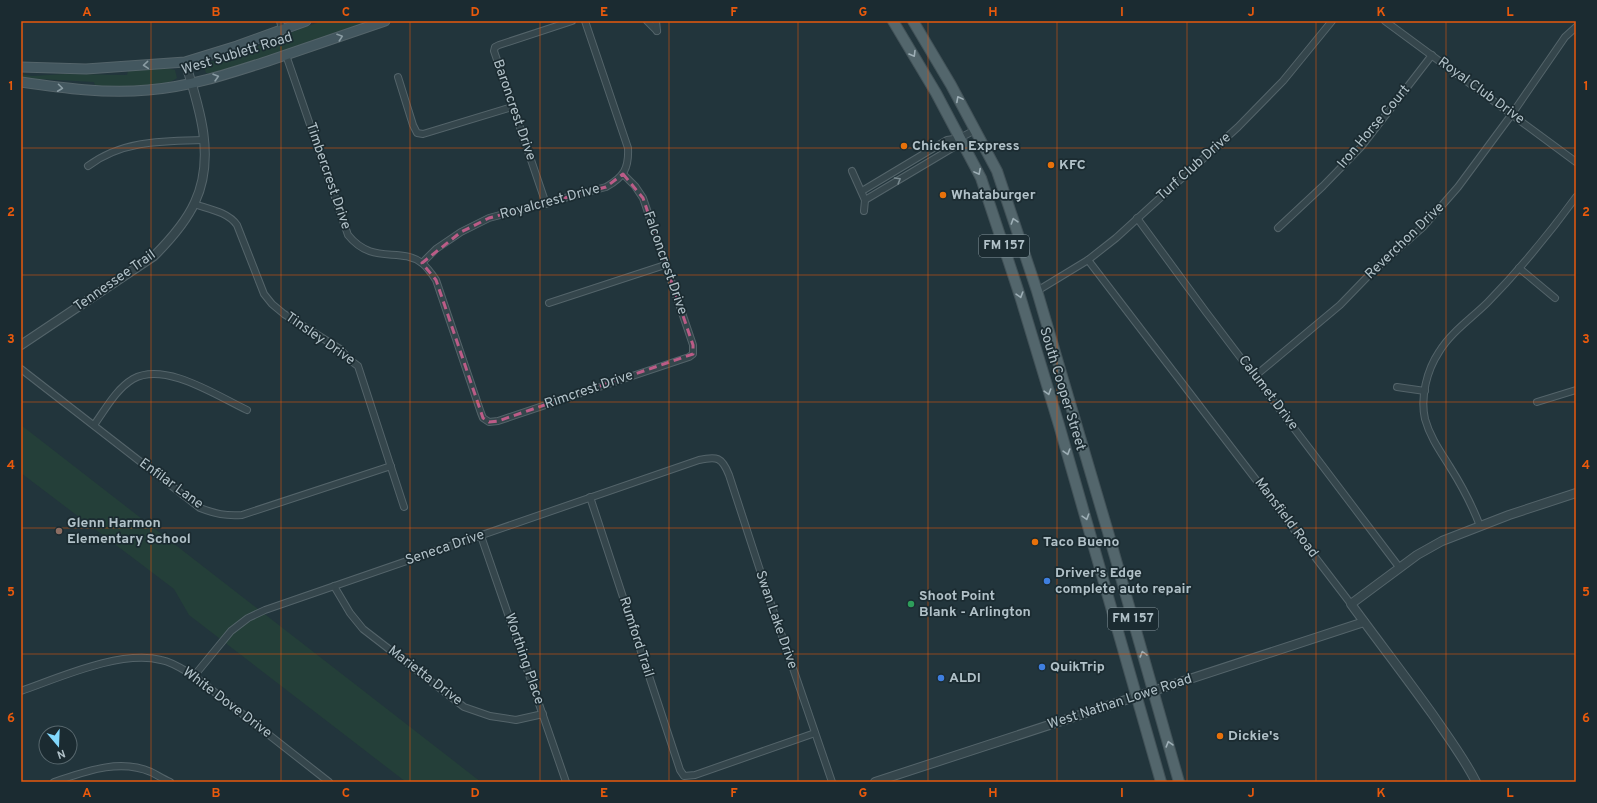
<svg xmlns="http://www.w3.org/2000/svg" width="1597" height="803" font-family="Overpass,sans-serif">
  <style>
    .green { fill: #243f39 }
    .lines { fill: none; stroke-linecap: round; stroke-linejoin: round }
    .minor-casing { stroke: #54646a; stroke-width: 8 }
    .tertiary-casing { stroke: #54646a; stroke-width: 10 }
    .secondary-casing { stroke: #54646a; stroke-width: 11 }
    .primary-casing { stroke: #425258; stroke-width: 12 }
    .minor { stroke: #35464c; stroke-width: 6 }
    .tertiary { stroke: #35464c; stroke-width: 8 }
    .secondary { stroke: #43575f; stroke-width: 9 }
    .primary { stroke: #53666c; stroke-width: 10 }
    .oneway { stroke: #8a9ca3 }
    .oneway2 { stroke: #9eafb6 }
    .oneway3 { stroke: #798a90 }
    .marked { fill: none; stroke: #bb5c87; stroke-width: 3; stroke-dasharray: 8 5; stroke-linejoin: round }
    .grid { fill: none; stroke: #e8590c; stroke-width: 1; stroke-opacity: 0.55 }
    .food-dot { fill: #e8710a; stroke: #1b2b31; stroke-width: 1.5 }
    .education-dot { fill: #8d6e63; stroke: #1b2b31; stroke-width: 1.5 }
    .shop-dot { fill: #3f7fe0; stroke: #1b2b31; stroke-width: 1.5 }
    .leisure-dot { fill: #2e9e5b; stroke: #1b2b31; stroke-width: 1.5 }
    .labels { text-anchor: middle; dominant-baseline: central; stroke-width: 3.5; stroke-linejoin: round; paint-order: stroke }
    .shield { fill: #1b2b31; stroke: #84949b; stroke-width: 1 }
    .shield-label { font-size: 13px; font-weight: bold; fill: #b1c1c8 }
    .street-label { font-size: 14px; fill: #b1c1c8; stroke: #1b2b31 }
    .poi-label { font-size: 14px; font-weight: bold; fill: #b1c1c8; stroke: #1b2b31; text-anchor: start }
    .neatline { fill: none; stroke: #e8590c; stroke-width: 1.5 }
    .grid-label { font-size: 13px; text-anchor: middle; font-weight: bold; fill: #e8590c }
  </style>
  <rect width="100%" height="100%" fill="#22353c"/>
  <g class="green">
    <path d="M322,21h47l-129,44 -24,8h-10l-2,-6 6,-5c39,-10 74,-28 112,-41z"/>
    <path d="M166,68l9,2 2,8c-16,12 -61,9 -82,8l-1,-4 -73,-4v-4l11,2 33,-2 62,1 1,-4z"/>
    <polygon points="21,425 481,782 406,782 189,615 174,589 21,473"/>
  </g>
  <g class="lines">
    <defs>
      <g id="minor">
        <polyline points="280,21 282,29"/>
        <polyline points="647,21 657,31"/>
        <polyline points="656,21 657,31"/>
        <polyline points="1385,21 1576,162"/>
        <path d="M286,55l62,180c25,31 51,11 74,28 6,5 10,11 14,17l45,133 2,5 6,4 9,-1 191,-64 4,-3v-9l-50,-147 -8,-12 -12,-12"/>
        <polyline points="398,77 413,125 417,133 423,134 512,107"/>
        <path d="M88,166c34,-26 76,-25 116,-26"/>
        <polyline points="852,171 865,200 864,211"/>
        <polyline points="862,191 947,140 960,138 975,130"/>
        <polyline points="865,200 954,147 960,138"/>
        <path d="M194,204c15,5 34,8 43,21l27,69 8,10 12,10 56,35 10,11 8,6 46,141"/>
        <polyline points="546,204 494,51 495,47 499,45 572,21"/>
        <polyline points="1137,218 1206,312 1399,567"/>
        <polyline points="1278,228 1323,186 1361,147 1432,55"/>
        <polyline points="1088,260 1351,604"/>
        <path d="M422,263l14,-14 25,-17 28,-14 117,-31c18,-10 23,-19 22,-39l-43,-127"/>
        <polyline points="1519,268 1555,298"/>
        <polyline points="1037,291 1088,260 1116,238 1238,127 1283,81 1332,21"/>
        <polyline points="549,303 665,265"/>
        <path d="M21,369l179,139c16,6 25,8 42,7l149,-49"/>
        <polyline points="1255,376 1340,305 1372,272 1423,227 1458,187 1512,114 1565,37 1576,27"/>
        <polyline points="1397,387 1425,391"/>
        <polyline points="1537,402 1576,390"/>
        <path d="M94,425c11,-15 22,-36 39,-46 32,-18 84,17 114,31"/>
        <polyline points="590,497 680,770 684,776 695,775 815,733"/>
        <path d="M1480,526c-8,-21 -18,-40 -30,-59 -10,-16 -20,-30 -25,-48 -5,-22 2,-49 14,-67 12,-20 33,-34 49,-50 32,-33 61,-68 88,-105"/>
        <polyline points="481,536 566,782"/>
        <polyline points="334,586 350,613 363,629 464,707 490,716 516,720 543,714"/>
        <path d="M194,676l37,-45 17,-13 17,-8 434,-150c18,-4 23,-3 30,15l41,126 62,181"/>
        <path d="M21,691c40,-14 99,-41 140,-31 12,2 23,10 33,16l135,106"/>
        <path d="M54,782c30,-10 65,-24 97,-10 6,3 12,7 19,10"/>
      </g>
      <g id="tertiary">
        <path d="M21,345l133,-89c14,-14 33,-36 41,-54 21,-45 4,-96 -10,-140"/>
        <polyline points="875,782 1364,622"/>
        <path d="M1476,782c-12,-24 -28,-45 -43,-67 -27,-38 -55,-74 -82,-111l66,-49 25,-14 67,-26 67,-22"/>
      </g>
      <g id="secondary">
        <polyline points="21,67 86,69 185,62 237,46 306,21"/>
        <path d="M21,82c42,6 84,12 127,8 42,-3 83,-17 123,-30 38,-13 76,-26 114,-39"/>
      </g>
      <g id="primary">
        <polyline points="893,21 936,93 981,178 1020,296 1059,425 1161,782"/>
        <polyline points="913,21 951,85 997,171 1037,291 1108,532 1179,782"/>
      </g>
    </defs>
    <use href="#minor" class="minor-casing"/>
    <use href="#tertiary" class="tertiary-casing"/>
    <use href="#secondary" class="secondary-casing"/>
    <use href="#primary" class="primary-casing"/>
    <use href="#minor" class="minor"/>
    <use href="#tertiary" class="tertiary"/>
    <use href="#secondary" class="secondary"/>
    <use href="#primary" class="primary"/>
  </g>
  <defs><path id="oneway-chevron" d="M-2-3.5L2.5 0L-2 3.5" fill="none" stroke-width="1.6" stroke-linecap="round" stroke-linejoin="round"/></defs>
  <g class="oneway">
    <use href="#oneway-chevron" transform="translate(340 37) rotate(-19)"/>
    <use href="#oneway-chevron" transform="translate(146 65) rotate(175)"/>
    <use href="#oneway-chevron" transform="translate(216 77) rotate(-16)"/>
    <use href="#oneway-chevron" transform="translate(60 88) rotate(7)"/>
  </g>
  <g class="oneway2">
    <use href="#oneway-chevron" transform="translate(913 54) rotate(59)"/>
    <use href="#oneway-chevron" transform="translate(959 99) rotate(-118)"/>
    <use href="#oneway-chevron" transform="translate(978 172) rotate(62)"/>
    <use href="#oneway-chevron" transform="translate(1014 221) rotate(-108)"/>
    <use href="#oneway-chevron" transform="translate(1020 295) rotate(73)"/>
    <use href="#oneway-chevron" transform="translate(1048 392) rotate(73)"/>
    <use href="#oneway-chevron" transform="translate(1067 452) rotate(73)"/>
    <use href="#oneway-chevron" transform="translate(1086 517) rotate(73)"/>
    <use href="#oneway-chevron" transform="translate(1143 654) rotate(-106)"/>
    <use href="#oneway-chevron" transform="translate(1169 744) rotate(-106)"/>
  </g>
  <use class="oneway3" href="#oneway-chevron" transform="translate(898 180) rotate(-31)"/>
  <path class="marked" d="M623,174l20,24 50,147v9l-195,67 -9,1 -6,-4 -47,-138 -14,-17 39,-31 28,-14 117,-31z"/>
  <path class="grid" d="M151,21v761M281,21v761M410,21v761M540,21v761M669,21v761M798,21v761M928,21v761M1057,21v761M1187,21v761M1316,21v761M1446,21v761M21,148h1555M21,275h1555M21,402h1555M21,528h1555M21,654h1555"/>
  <g class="food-dot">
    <circle cx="904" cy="146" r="4"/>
    <circle cx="1051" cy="165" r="4"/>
    <circle cx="943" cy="195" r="4"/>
    <circle cx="1035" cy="542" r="4"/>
    <circle cx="1220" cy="736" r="4"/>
  </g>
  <circle class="education-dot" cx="59" cy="531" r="4"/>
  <g class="shop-dot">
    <circle cx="1047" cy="581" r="4"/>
    <circle cx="1042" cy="667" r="4"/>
    <circle cx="941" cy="678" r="4"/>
  </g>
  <circle class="leisure-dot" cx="911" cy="604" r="4"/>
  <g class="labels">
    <g class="shield">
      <rect x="979" y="235" width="50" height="22" rx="3"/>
      <rect x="1108" y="608" width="50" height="22" rx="3"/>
    </g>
    <g class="shield-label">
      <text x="1004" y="246">FM 157</text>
      <text x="1133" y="619">FM 157</text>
    </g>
    <g class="street-label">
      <text transform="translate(237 54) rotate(-17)">West Sublett Road</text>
      <text transform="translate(1481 91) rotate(36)">Royal Club Drive</text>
      <text transform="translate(514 110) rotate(71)">Baroncrest Drive</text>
      <text transform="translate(1374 127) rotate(-50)">Iron Horse Court</text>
      <text transform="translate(1194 167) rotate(-42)">Turf Club Drive</text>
      <text transform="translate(328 176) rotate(71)">Timbercrest Drive</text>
      <text transform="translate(550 202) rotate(-15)">Royalcrest Drive</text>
      <text transform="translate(1405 241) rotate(-44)">Reverchon Drive</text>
      <text transform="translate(665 263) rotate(71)">Falconcrest Drive</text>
      <text transform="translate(115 281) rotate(-35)">Tennessee Trail</text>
      <text transform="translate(320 339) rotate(35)">Tinsley Drive</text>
      <text transform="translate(1062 389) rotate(73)">South Cooper Street</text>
      <text transform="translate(589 390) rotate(-19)">Rimcrest Drive</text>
      <text transform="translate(1268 393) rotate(53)">Calumet Drive</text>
      <text transform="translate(171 484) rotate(36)">Enfilar Lane</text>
      <text transform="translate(1286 518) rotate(53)">Mansfield Road</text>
      <text transform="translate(445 548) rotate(-19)">Seneca Drive</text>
      <text transform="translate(776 620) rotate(71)">Swan Lake Drive</text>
      <text transform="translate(636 637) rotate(72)">Rumford Trail</text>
      <text transform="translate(524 659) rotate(71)">Worthing Place</text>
      <text transform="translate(425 676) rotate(37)">Marietta Drive</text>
      <text transform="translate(1120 702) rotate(-18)">West Nathan Lowe Road</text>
      <text transform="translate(227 703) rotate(37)">White Dove Drive</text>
    </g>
    <g class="poi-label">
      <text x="912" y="146">Chicken Express</text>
      <text x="1059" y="165">KFC</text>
      <text x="951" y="195">Whataburger</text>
      <text x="67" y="523">Glenn Harmon<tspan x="67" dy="16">Elementary School</tspan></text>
      <text x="1043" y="542">Taco Bueno</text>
      <text x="1055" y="573">Driver's Edge<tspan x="1055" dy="16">complete auto repair</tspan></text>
      <text x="919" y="596">Shoot Point<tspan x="919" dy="16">Blank - Arlington</tspan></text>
      <text x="1050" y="667">QuikTrip</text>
      <text x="949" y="678">ALDI</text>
      <text x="1228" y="736">Dickie's</text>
    </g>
  </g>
  <rect width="1597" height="803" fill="none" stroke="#1b2b31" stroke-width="44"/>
  <g transform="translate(58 745) rotate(161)"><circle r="19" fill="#1b2b31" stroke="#57676d"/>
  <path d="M0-3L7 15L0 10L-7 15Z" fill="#82d8fc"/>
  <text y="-6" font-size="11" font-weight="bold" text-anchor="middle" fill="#b1c1c8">N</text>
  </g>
  <rect x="22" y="22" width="1553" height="759" class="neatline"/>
  <g class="grid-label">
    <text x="87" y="16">A</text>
    <text x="216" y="16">B</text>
    <text x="346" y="16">C</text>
    <text x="475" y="16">D</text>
    <text x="604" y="16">E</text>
    <text x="734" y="16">F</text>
    <text x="863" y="16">G</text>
    <text x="993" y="16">H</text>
    <text x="1122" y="16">I</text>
    <text x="1251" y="16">J</text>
    <text x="1381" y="16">K</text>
    <text x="1510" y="16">L</text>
    <text x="11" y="90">1</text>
    <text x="1586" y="90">1</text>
    <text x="11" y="216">2</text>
    <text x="1586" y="216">2</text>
    <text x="11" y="343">3</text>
    <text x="1586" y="343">3</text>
    <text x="11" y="469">4</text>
    <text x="1586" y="469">4</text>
    <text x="11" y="596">5</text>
    <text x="1586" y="596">5</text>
    <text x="11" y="722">6</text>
    <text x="1586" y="722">6</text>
    <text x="87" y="797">A</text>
    <text x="216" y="797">B</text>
    <text x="346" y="797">C</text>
    <text x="475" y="797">D</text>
    <text x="604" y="797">E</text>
    <text x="734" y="797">F</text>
    <text x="863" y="797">G</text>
    <text x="993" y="797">H</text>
    <text x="1122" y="797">I</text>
    <text x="1251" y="797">J</text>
    <text x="1381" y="797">K</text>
    <text x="1510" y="797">L</text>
  </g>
</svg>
